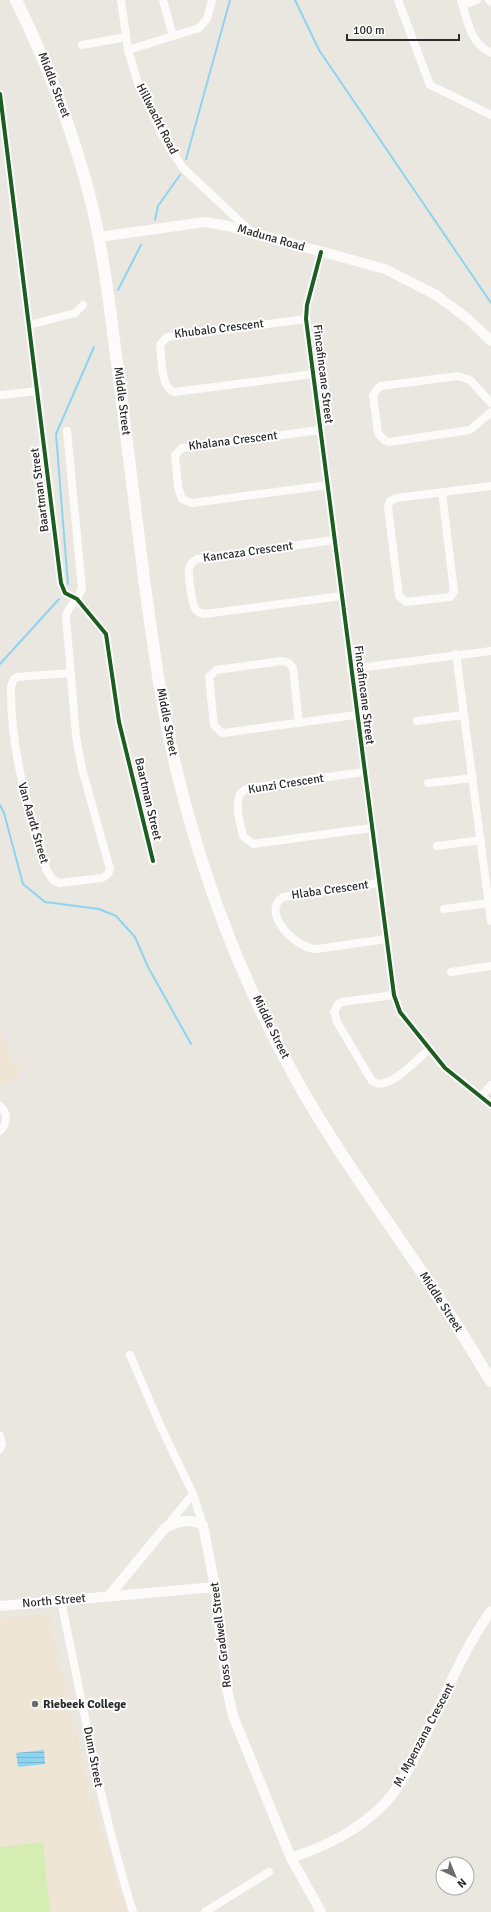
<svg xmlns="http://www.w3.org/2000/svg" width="491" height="1912" font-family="Signika,sans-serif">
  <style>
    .education { fill: #eee5d4 }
    .pitch { fill: #d5ecb3 }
    .water { fill: url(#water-rules) }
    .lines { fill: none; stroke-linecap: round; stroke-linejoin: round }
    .stream { stroke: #8ed4f1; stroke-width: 2 }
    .minor { stroke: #fcfbfa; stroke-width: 8 }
    .tertiary { stroke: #fcfbfa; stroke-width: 10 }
    .secondary { stroke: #fcfbfa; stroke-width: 12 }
    .cycleway-casing { stroke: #fff; stroke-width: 6 }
    .cycleway { stroke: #1b5e20; stroke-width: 4 }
    .poi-dot { fill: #6e6c6a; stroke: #fff; stroke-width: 1.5 }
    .labels { text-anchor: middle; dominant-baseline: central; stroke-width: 4; stroke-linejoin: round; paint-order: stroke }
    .street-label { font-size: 12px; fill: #2b2b2b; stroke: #fff }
    .poi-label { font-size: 12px; font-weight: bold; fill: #2b2b2b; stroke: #fff; text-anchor: start }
  </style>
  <defs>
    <pattern id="water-rules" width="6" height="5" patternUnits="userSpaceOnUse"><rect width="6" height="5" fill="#8ed4f1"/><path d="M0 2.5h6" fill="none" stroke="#7bb6cf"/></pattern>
  </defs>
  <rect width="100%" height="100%" fill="#eae6e0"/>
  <g class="education">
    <polygon points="0,1031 21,1076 0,1085"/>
    <polygon points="48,1614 90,1790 126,1912 0,1912 0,1619"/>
  </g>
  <polygon class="pitch" points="43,1842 50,1912 0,1912 0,1847"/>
  <polygon class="water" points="44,1750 45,1764 18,1767 16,1753"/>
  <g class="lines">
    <g class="stream">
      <polyline points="295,0 319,50 491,303"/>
      <polyline points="186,159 230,0"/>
      <polyline points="155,220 158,206 180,175"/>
      <polyline points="118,290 141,245"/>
      <polyline points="68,584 56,434 94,347"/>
      <polyline points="0,664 59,599"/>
      <polyline points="0,805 4,813 23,884 45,902 99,909 116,916 135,937 148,967 191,1044"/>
    </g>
    <g class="minor">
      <polyline points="121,0 128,50 138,83 163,137 183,168 251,232"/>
      <polyline points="163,0 173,36"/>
      <polyline points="398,0 430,85 491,115"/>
      <path d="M461,0c7,21 8,42 30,53"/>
      <polyline points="489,0 491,2"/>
      <polyline points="463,5 477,0"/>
      <polyline points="82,45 126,37"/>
      <polyline points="128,50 199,28 207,19 212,0"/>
      <polyline points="0,94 61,583 65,593 77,599 106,634 119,722 153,861"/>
      <polyline points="321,252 307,305 306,319 394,995 400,1012 445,1068 491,1105"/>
      <path d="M306,319l-139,18 -7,8c2,13 0,44 15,47l138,-18"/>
      <polyline points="29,325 75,313 83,305"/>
      <polyline points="0,395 38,391"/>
      <polyline points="491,403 470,380 458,376 381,386 377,389 373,396 378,433 384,440 389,442 470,430 491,412"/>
      <polyline points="320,430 182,448 175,455 178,487 182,499 192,503 328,485"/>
      <path d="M67,431l15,157c-3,11 -13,17 -16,28l10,120 6,33 28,100 -2,5 -6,4 -42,5 -7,-3 -6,-9c-18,-60 -37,-120 -36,-184l2,-7 4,-3 53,-4"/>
      <polyline points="442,492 454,592 450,597 406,602 399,596 388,507 390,501 396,498 491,486"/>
      <path d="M334,540l-137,19c-4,2 -7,5 -8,10 -1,5 3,37 7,41 2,3 5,3 8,4l138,-18"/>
      <polyline points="456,654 491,921"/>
      <polyline points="351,669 491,651"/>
      <polyline points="417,721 464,715"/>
      <polyline points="299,723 293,668 289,663 282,661 216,670 209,677 214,725 221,732 223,733 356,715"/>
      <path d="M364,772l-115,16c-19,5 -9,34 -6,48l10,8 118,-16"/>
      <polyline points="428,783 473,778"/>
      <polyline points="437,846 481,840"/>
      <path d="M379,883l-96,14c-24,16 15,53 34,52l69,-10"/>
      <polyline points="444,909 489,903"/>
      <polyline points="451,972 491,966"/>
      <path d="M394,995l-52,7 -4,2 -4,8 3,10 35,59c3,2 7,4 12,2 17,-5 32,-23 46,-34"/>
      <polyline points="481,1097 491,1085"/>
      <path d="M0,1106c8,7 8,17 0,25"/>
      <polyline points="130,1355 161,1427 193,1494 203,1525"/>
      <polyline points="0,1436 2,1444 0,1449"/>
      <polyline points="166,1527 193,1494"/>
      <path d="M61,1601c22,104 40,209 72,311"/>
      <polyline points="205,1912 269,1872"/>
    </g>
    <g class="tertiary">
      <polyline points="99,239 106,236 205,222 228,226 385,269 436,295 468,319 491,341"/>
      <path d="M108,1597l57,-69c14,-7 24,-10 38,-3l12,62 12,101 6,28 58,142 30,54"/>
      <polyline points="0,1606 215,1587"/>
      <path d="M291,1858c35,-12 69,-28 95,-56 16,-18 26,-39 36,-60 22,-43 40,-91 69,-131"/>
    </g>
    <path class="secondary" d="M16,0c33,67 59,136 77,209 12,54 18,108 25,162 9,72 18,143 27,215 9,64 17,127 33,190 26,106 66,210 119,305 46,82 104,157 155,237 13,20 26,42 39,63"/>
    <defs>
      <g id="cycleway">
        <polyline points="0,94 61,583 65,593 77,599 106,634 119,722 153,861"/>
        <polyline points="321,252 307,305 306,319 394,995 400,1012 445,1068 491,1105"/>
      </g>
    </defs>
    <use href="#cycleway" class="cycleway-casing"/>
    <use href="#cycleway" class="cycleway"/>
  </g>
  <circle class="poi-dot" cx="35" cy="1704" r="4"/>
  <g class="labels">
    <g class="street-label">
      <text transform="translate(54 85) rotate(69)">Middle Street</text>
      <text transform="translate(157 119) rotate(63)">Hillwacht Road</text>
      <text transform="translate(271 238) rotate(16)">Maduna Road</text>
      <text transform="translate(219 329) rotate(-7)">Khubalo Crescent</text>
      <text transform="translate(323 374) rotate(83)">Fincafincane Street</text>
      <text transform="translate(122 401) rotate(83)">Middle Street</text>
      <text transform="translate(233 441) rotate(-7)">Khalana Crescent</text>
      <text transform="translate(40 490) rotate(-97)">Baartman Street</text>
      <text transform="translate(248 552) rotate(-8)">Kancaza Crescent</text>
      <text transform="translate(364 695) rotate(83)">Fincafincane Street</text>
      <text transform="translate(167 722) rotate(79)">Middle Street</text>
      <text transform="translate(286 784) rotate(-9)">Kunzi Crescent</text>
      <text transform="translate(148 799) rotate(77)">Baartman Street</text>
      <text transform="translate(33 823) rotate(74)">Van Aardt Street</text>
      <text transform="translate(330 890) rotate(-8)">Hlaba Crescent</text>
      <text transform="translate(271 1027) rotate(64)">Middle Street</text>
      <text transform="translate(441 1302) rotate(57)">Middle Street</text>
      <text transform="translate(54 1601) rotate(-5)">North Street</text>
      <text transform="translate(221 1635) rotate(-97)">Ross Gradwell Street</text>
      <text transform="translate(424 1735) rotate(-62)">M. Mpenzana Crescent</text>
      <text transform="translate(93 1757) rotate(79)">Dunn Street</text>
    </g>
    <g class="poi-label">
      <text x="43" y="1704">Riebeek College</text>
    </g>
  </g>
  <g transform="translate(455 1876) rotate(136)"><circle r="19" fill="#ffffff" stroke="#aaaaaa"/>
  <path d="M0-3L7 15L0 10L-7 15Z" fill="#6e6c6a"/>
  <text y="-6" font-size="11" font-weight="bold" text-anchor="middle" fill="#2b2b2b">N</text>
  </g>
  <path d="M347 34v6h112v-6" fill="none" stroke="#2b2b2b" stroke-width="2"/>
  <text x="353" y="34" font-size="12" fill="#2b2b2b" stroke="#ffffff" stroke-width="3" paint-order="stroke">100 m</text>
</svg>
